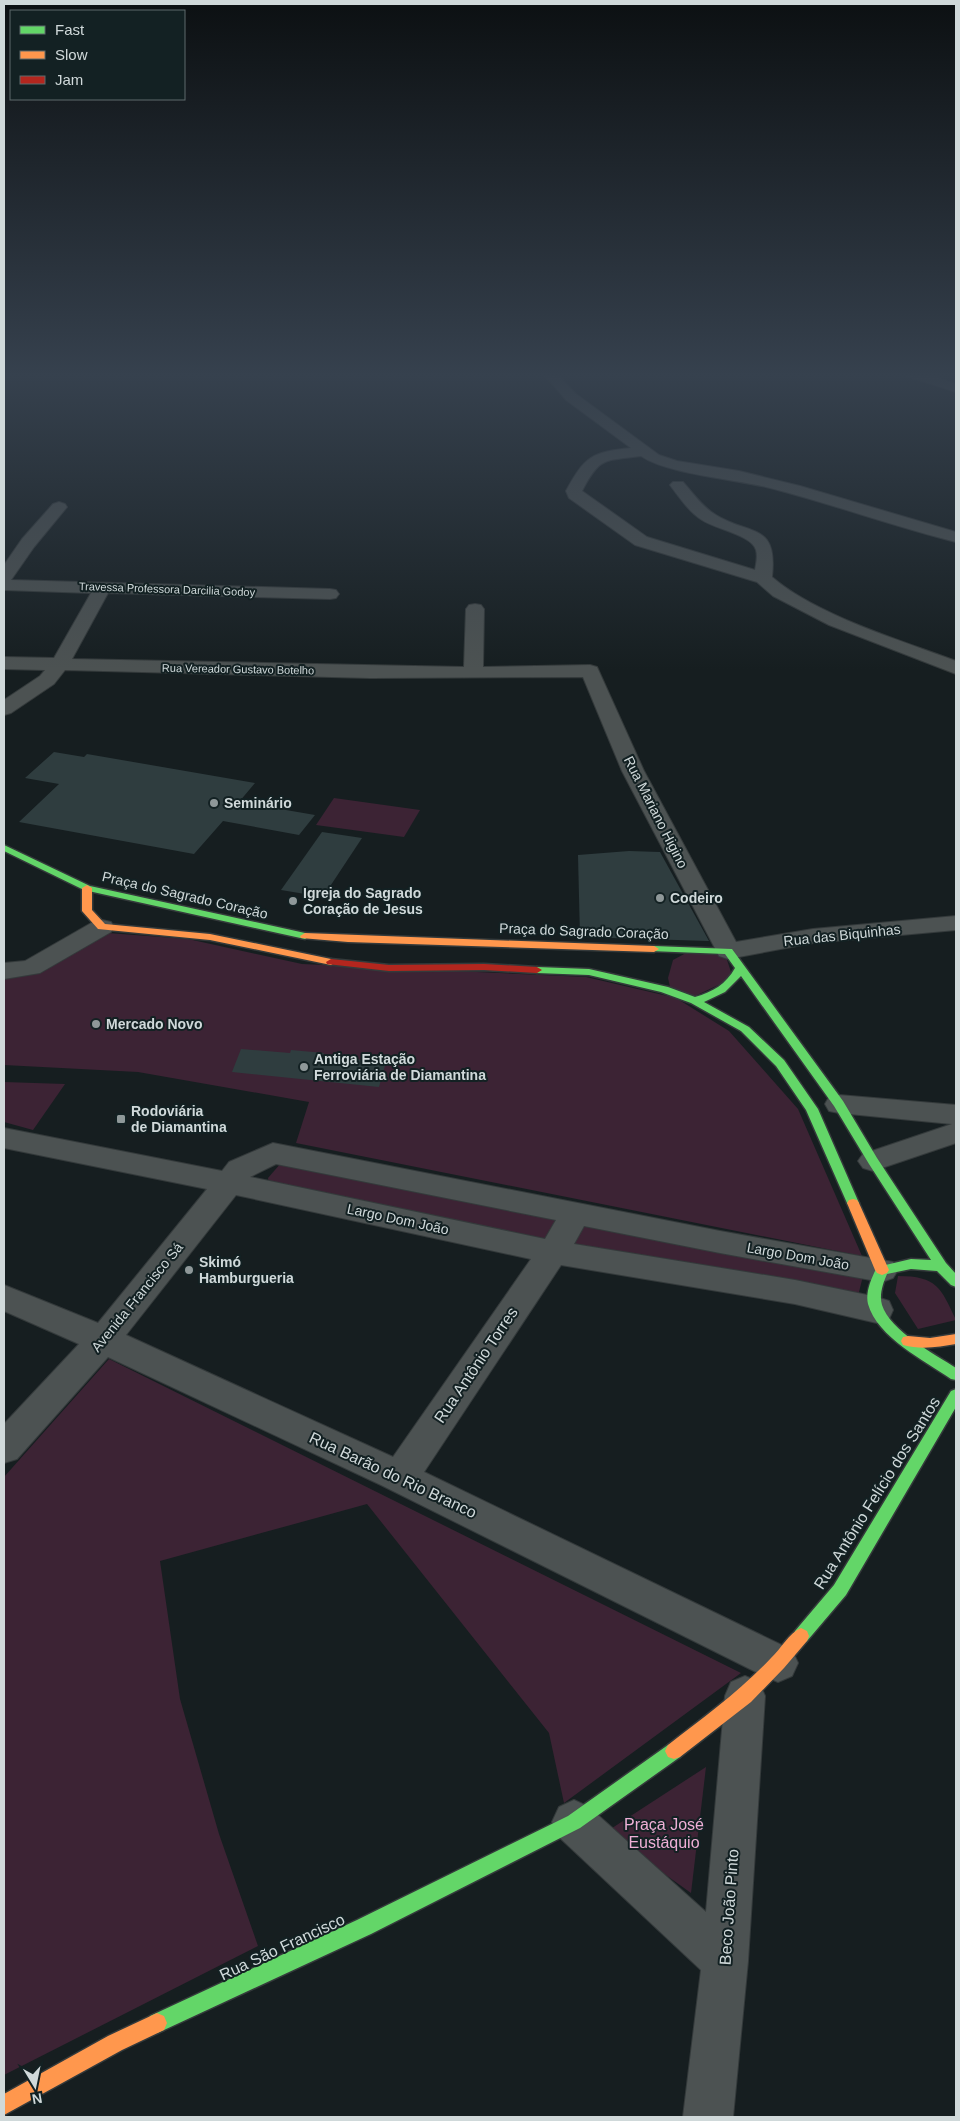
<svg xmlns="http://www.w3.org/2000/svg" width="960" height="2121" font-family="Helvetica,sans-serif">
  <style>
    .green { fill: #3c2334 }
    .building { fill: #2f3d3f }
    .lines { fill: none; stroke-linecap: round; stroke-linejoin: round }
    .street-casing { stroke: #343a3b; stroke-width: 2 }
    .fast-casing { stroke: #343a3b; stroke-width: 3 }
    .slow-casing { stroke: #343a3b; stroke-width: 3 }
    .jam-casing { stroke: #343a3b; stroke-width: 3 }
    .street { fill: #4c5252; fill-rule: evenodd }
    .fast { fill: #63d668; fill-rule: evenodd }
    .slow { fill: #ff974d; fill-rule: evenodd }
    .jam { fill: #b3261e; fill-rule: evenodd }
    .poi-dot { fill: #8f9899; stroke: #132123; stroke-width: 2 }
    .labels { text-anchor: middle; dominant-baseline: central; stroke-width: 4; stroke-linejoin: round; paint-order: stroke }
    .far-street-label { font-size: 11px; fill: #d0d9da; stroke: #132123 }
    .poi-label { font-size: 14px; font-weight: bold; fill: #d0d9da; stroke: #132123; text-anchor: start }
    .street-label { font-size: 14px; fill: #d0d9da; stroke: #132123 }
    .near-street-label { font-size: 16px; fill: #d0d9da; stroke: #132123 }
    .near-park-label { font-size: 16px; fill: #eeafd6; stroke: #132123 }
  </style>
  <rect width="100%" height="100%" fill="#161e20"/>
  <g class="green">
    <polygon points="334,798 420,810 404,837 316,825"/>
    <polygon points="108,933 188,939 302,964 586,977 676,998 729,1031 798,1109 862,1256 296,1143 309,1102 138,1072 4,1065 4,978 33,974"/>
    <polygon points="688,952 725,954 733,978 695,996 670,987 668,978 673,960"/>
    <polygon points="4,1082 65,1084 33,1130 4,1122"/>
    <polygon points="281,1163 863,1276 858,1296 584,1248 269,1185 268,1178"/>
    <path d="M898,1276c39,0 43,12 58,44l-38,9 -23,-36z"/>
    <polygon points="109,1359 741,1673 564,1803 549,1733 367,1504 160,1561 180,1699 219,1834 258,1946 4,2075 4,1477"/>
    <polygon points="706,1767 691,1893 606,1832"/>
  </g>
  <g class="building">
    <polygon points="54,752 84,757 87,754 255,783 239,802 315,815 299,835 223,821 194,854 19,822 59,784 25,778"/>
    <polygon points="322,832 362,838 323,897 281,890"/>
    <polygon points="629,851 660,852 709,941 580,937 578,855"/>
    <polygon points="241,1049 290,1053 291,1050 324,1053 323,1056 386,1062 379,1087 232,1072"/>
  </g>
  <g class="lines">
    <defs>
      <g id="street">
        <path d="M543,373h13l20,21 83,61 18,6 62,10 61,15 156,46v10c-64,-16 -126,-39 -190,-55 -33,-8 -99,-13 -125,-31 -36,5 -41,0 -59,35l65,46 108,33c1,-6 3,-13 1,-20 -4,-15 -41,-21 -54,-30 -13,-8 -23,-23 -32,-35l3,-3h10c10,11 19,25 33,33 34,21 62,7 56,62 44,38 128,63 184,84v13l-127,-49 -56,-29 -16,-14 -122,-37 -66,-47 -3,-7c19,-35 26,-39 65,-43l-65,-48z"/>
        <polygon points="905,373 925,373 956,384 956,392 906,376"/>
        <polygon points="59,502 65,504 67,507 34,547 11,580 330,589 336,590 339,594 336,598 330,599 108,593 72,659 464,667 466,609 469,605 475,604 481,605 484,609 483,667 590,665 597,667 644,771 736,942 813,929 956,916 956,930 813,943 728,959 719,956 622,771 583,677 370,678 65,670 54,684 11,713 4,715 4,700 40,676 45,670 4,669 4,657 54,658 91,593 4,590 4,565 22,539 53,504"/>
        <polygon points="102,920 111,922 114,927 111,932 40,973 4,979 4,963 25,961 93,922"/>
        <polygon points="839,1095 956,1105 956,1143 873,1171 863,1168 858,1161 863,1154 952,1124 839,1113 829,1111 825,1104 829,1097"/>
        <path d="M4,1128l218,43 7,-9 44,-19 447,88 173,31 5,8 -5,8 -11,4 -162,-29 -136,-27 -10,18 221,36 82,17 12,4 4,9 -4,9 -12,4 -82,-19 -234,-39 -137,207 368,178 6,13 -6,13 -14,6 -14,-6 -383,-191 -273,-128 -91,102 -13,4v-39l75,-80 -75,-33v-26l94,38 109,-134 -203,-41zM276,1164l280,56 -11,19 -295,-62zM236,1195l295,64 -138,198 -267,-122z"/>
        <polygon points="745,1676 759,1682 765,1696 748,1961 733,2117 683,2117 701,1970 559,1837 552,1822 559,1807 574,1800 589,1807 706,1912 725,1696 731,1682"/>
      </g>
      <g id="fast">
        <polygon points="4,845 90,886 305,933 310,936 305,939 84,890 4,851"/>
        <path d="M654,946l78,3 111,152 34,57 69,105 10,11v13l-5,-2 -14,-14 -26,-2 -24,5c-4,9 -8,21 -5,31 8,26 53,49 74,63v12l-5,-1c-26,-18 -74,-42 -83,-75 -3,-12 4,-27 9,-37l34,-8 20,1 -62,-96 -35,-58 -93,-130 -16,16 -21,10 45,25 35,33 34,49 41,94 -2,3h-8l-2,-3 -41,-93 -30,-44 -35,-35 -50,-28 -30,-11 -72,-17 -52,-2 -5,-3 5,-3 52,2 79,18 27,10c18,-5 31,-13 40,-29l-10,-14 -75,-3 -1,-2z"/>
        <polygon points="956,1389 956,1407 846,1595 807,1641 801,1644 795,1641 793,1636 795,1631 834,1585 951,1391"/>
        <polygon points="674,1743 680,1745 683,1751 680,1757 580,1828 371,1934 164,2030 157,2033 150,2030 147,2023 150,2016 357,1920 568,1816 668,1745"/>
      </g>
      <g id="slow">
        <polygon points="87,885 92,888 92,910 105,924 210,934 331,959 336,962 331,965 210,940 98,929 82,911 82,888"/>
        <polygon points="305,933 654,946 659,949 654,952 348,942 301,938 300,936"/>
        <polygon points="853,1199 857,1200 859,1203 889,1270 887,1273 882,1275 877,1273 875,1270 847,1203 849,1200"/>
        <path d="M956,1334v10c-17,3 -35,6 -53,1l-2,-4 2,-4 5,-1 22,2z"/>
        <path d="M801,1628l6,3 2,5 -2,5 -23,27 -33,34 -71,55 -6,2 -6,-2 -3,-6 3,-6c36,-28 72,-54 103,-87 10,-9 18,-25 30,-30z"/>
        <polygon points="157,2013 164,2016 167,2023 164,2030 122,2050 4,2115 4,2094 108,2036"/>
      </g>
      <polygon id="jam" points="331,959 389,965 484,964 537,967 542,970 537,973 484,970 389,971 327,964 326,962"/>
    </defs>
    <use href="#street" class="street-casing"/>
    <use href="#fast" class="fast-casing"/>
    <use href="#slow" class="slow-casing"/>
    <use href="#jam" class="jam-casing"/>
    <use href="#street" class="street"/>
    <use href="#fast" class="fast"/>
    <use href="#slow" class="slow"/>
    <use href="#jam" class="jam"/>
  </g>
  <linearGradient id="sky" x2="0" y2="1"><stop stop-color="#0c1012"/><stop offset="0.56" stop-color="#36414e"/><stop offset="1" stop-color="#36414e" stop-opacity="0"/></linearGradient>
  <rect width="960" height="670" fill="url(#sky)"/>
  <g class="poi-dot">
    <circle cx="214" cy="803" r="5"/>
    <circle cx="660" cy="898" r="5"/>
    <circle cx="293" cy="901" r="5"/>
    <circle cx="96" cy="1024" r="5"/>
    <circle cx="304" cy="1067" r="5"/>
    <rect x="116" y="1114" width="10" height="10" rx="2.5"/>
    <circle cx="189" cy="1270" r="5"/>
  </g>
  <g class="labels">
    <g class="far-street-label">
      <text transform="translate(167 589) rotate(2)">Travessa Professora Darcilia Godoy</text>
      <text transform="translate(238 669) rotate(1)">Rua Vereador Gustavo Botelho</text>
    </g>
    <g class="poi-label">
      <text x="224" y="803">Seminário</text>
      <text x="303" y="893">Igreja do Sagrado<tspan x="303" dy="16">Coração de Jesus</tspan></text>
      <text x="670" y="898">Codeiro</text>
      <text x="106" y="1024">Mercado Novo</text>
      <text x="314" y="1059">Antiga Estação<tspan x="314" dy="16">Ferroviária de Diamantina</tspan></text>
      <text x="131" y="1111">Rodoviária<tspan x="131" dy="16">de Diamantina</tspan></text>
      <text x="199" y="1262">Skimó<tspan x="199" dy="16">Hamburgueria</tspan></text>
    </g>
    <g class="street-label">
      <text transform="translate(656 812) rotate(63)">Rua Mariano Higino</text>
      <text transform="translate(185 895) rotate(13)">Praça do Sagrado Coração</text>
      <text transform="translate(584 931) rotate(2)">Praça do Sagrado Coração</text>
      <text transform="translate(842 935) rotate(-6)">Rua das Biquinhas</text>
      <text transform="translate(398 1219) rotate(12)">Largo Dom João</text>
      <text transform="translate(798 1256) rotate(10)">Largo Dom João</text>
      <text transform="translate(137 1297) rotate(-51)">Avenida Francisco Sá</text>
    </g>
    <g class="near-street-label">
      <text transform="translate(476 1365) rotate(-56)">Rua Antônio Torres</text>
      <text transform="translate(393 1475) rotate(25)">Rua Barão do Rio Branco</text>
      <text transform="translate(877 1493) rotate(-58)">Rua Antônio Felício dos Santos</text>
      <text transform="translate(729 1907) rotate(-86)">Beco João Pinto</text>
      <text transform="translate(282 1947) rotate(-25)">Rua São Francisco</text>
    </g>
    <g class="near-park-label">
      <text x="664" y="1824">Praça José<tspan x="664" dy="18">Eustáquio</tspan></text>
    </g>
  </g>
  <rect width="960" height="2121" fill="none" stroke="#d0d9da" stroke-width="10"/>
  <rect x="10" y="10" width="175" height="90" fill="#132123" stroke="#5f6b6c"/>
  <rect x="20" y="26" width="25" height="8" fill="#63d668" stroke="#5f6b6c"/>
  <text x="55" y="35" font-size="15" fill="#d0d9da">Fast</text>
  <rect x="20" y="51" width="25" height="8" fill="#ff974d" stroke="#5f6b6c"/>
  <text x="55" y="60" font-size="15" fill="#d0d9da">Slow</text>
  <rect x="20" y="76" width="25" height="8" fill="#b3261e" stroke="#5f6b6c"/>
  <text x="55" y="85" font-size="15" fill="#d0d9da">Jam</text>
  <g transform="translate(35 2086) rotate(170)" stroke="#132123" stroke-width="4" paint-order="stroke">
  <path d="M0-4L9 19L0 12L-9 19Z" fill="#d0d9da"/>
  <text y="-8" font-size="14" font-weight="bold" text-anchor="middle" fill="#d0d9da">N</text>
  </g>
</svg>
